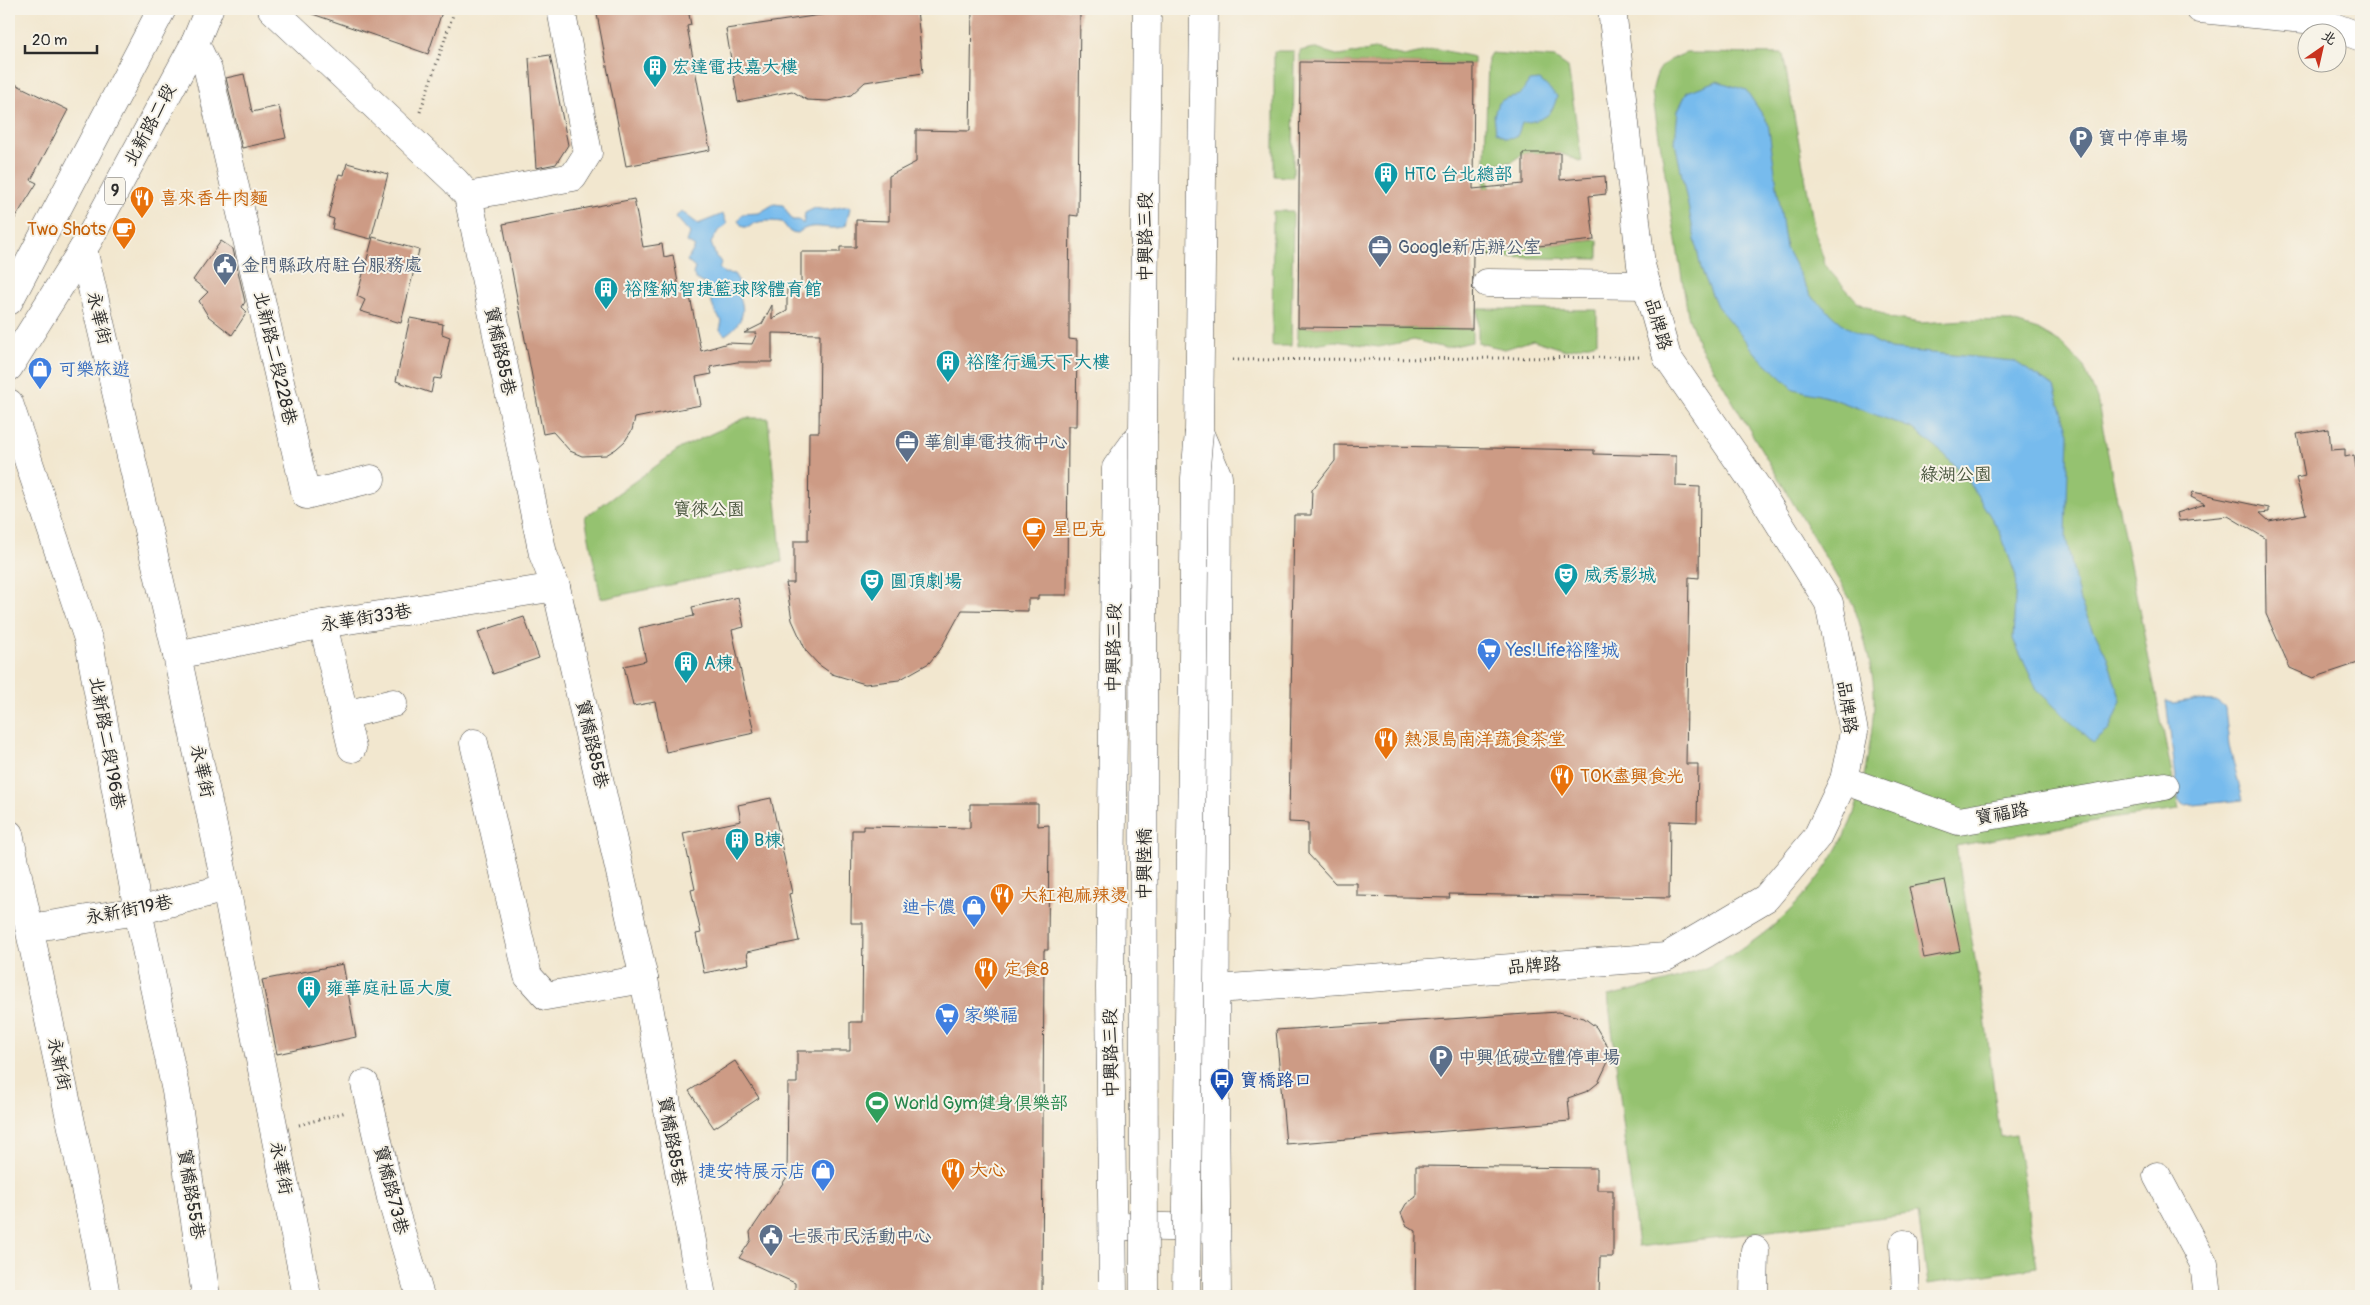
<svg xmlns="http://www.w3.org/2000/svg" width="2370" height="1305" font-family="Pangolin,'LXGW WenKai TC',sans-serif">
  <style>
    .green { fill: #95c270; stroke: #60764e }
    .water { fill: #77bbed; stroke: #51738c }
    .building { fill: #cd9b85 }
    .lines { fill: none; stroke-linecap: round; stroke-linejoin: round }
    .minor-casing { stroke: #494744; stroke-width: 29 }
    .major-casing { stroke: #494744; stroke-width: 29 }
    .path { stroke: #494744; stroke-width: 3; stroke-dasharray: 1 4; stroke-linecap: butt }
    .minor { stroke: #fff; stroke-width: 28 }
    .major { stroke: #fff; stroke-width: 28 }
    .minor-bridge-casing { stroke: #494744; stroke-width: 29; stroke-linecap: butt }
    .minor-bridge { stroke: #fff; stroke-width: 28 }
    .labels { text-anchor: middle; dominant-baseline: central; stroke-width: 4; stroke-linejoin: round; paint-order: stroke }
    .shield { fill: #f7f3e8; stroke: #686764; stroke-width: 1 }
    .shield-label { font-size: 16px; font-weight: bold; fill: #2b2b2b }
    .culture-label { font-size: 18px; fill: #0d838f; stroke: #f7f3e8; text-anchor: start }
    .street-label { font-size: 18px; fill: #2b2b2b; stroke: #f7f3e8 }
    .service-label { font-size: 18px; fill: #4e5e75; stroke: #f7f3e8; text-anchor: start }
    .food-label { font-size: 18px; fill: #c56008; stroke: #f7f3e8; text-anchor: start }
    .shop-label { font-size: 18px; fill: #366cbe; stroke: #f7f3e8; text-anchor: start }
    .park-label { font-size: 18px; fill: #4b5840; stroke: #f7f3e8 }
    .transit-label { font-size: 18px; fill: #164399; stroke: #f7f3e8; text-anchor: start }
    .leisure-label { font-size: 18px; fill: #27864d; stroke: #f7f3e8; text-anchor: start }
  </style>
  <rect width="100%" height="100%" fill="#f7f3e8"/>
  <filter id="ink" filterUnits="userSpaceOnUse"><feTurbulence type="fractalNoise" baseFrequency=".02" numOctaves="2"/><feDisplacementMap in="SourceGraphic" scale="10" xChannelSelector="R" yChannelSelector="G"/><feConvolveMatrix kernelMatrix="1 2 1 2 8 2 1 2 1" color-interpolation-filters="sRGB"/></filter>
  <filter id="wash" filterUnits="userSpaceOnUse"><feTurbulence type="fractalNoise" baseFrequency=".0096" numOctaves="4" result="noise"/><feDisplacementMap in="SourceGraphic" scale="20" xChannelSelector="R" yChannelSelector="G"/><feGaussianBlur stdDeviation="1.12" result="paint"/><feColorMatrix in="noise" values="0 0 0 0 0 0 0 0 0 0 0 0 0 0 0 0 0 1.4 0 .05"/><feComposite in="paint" operator="in"/></filter>
  <g filter="url(#wash)">
    <rect width="100%" height="100%" fill="#f2e7cf"/>
    <g class="green">
      <polygon points="1313,48 1340,56 1374,49 1404,56 1436,49 1474,57 1474,64 1300,62 1300,51"/>
      <polygon points="1274,51 1294,51 1293,177 1274,176"/>
      <polygon points="1491,53 1555,58 1568,67 1582,162 1560,153 1524,153 1511,162 1487,164 1496,250 1598,240 1598,259 1482,257 1488,58"/>
      <path d="M1686,53l97,1 32,178 11,35 31,34 33,17 31,5 44,-3 44,1 29,9 24,14 22,23 13,32 82,411 -78,10 -145,26 29,172 15,119 16,-2 21,132 -109,17 -10,-71 -280,34 -30,-251c39,-9 77,-17 112,-35 58,-29 107,-82 132,-142 8,-21 13,-47 17,-70 3,-22 7,-45 4,-68 -4,-26 -11,-52 -20,-77l-155,-261 -10,-28 -36,-222c5,-26 9,-30 34,-40z"/>
      <polygon points="1273,211 1293,211 1291,346 1272,346"/>
      <polygon points="1478,309 1597,310 1597,342 1566,350 1533,340 1505,349 1478,343"/>
      <polygon points="1298,327 1472,329 1472,342 1445,348 1414,340 1379,347 1335,341 1298,346"/>
      <polygon points="745,418 768,418 782,562 601,599 585,517 681,448"/>
    </g>
    <g class="water">
      <path d="M1540,80l17,16c-5,22 -15,24 -35,27l-5,14 -11,1 -10,-6 -2,-17 4,-12 8,-5 14,-3 9,-14z"/>
      <polygon points="1717,81 1746,90 1768,123 1786,248 1811,296 1845,326 1890,349 2014,361 2054,387 2069,433 2066,538 2080,602 2107,657 2121,701 2109,730 2093,743 2037,690 2013,639 2016,576 2000,532 1969,482 1944,454 1913,429 1831,398 1794,389 1758,356 1717,306 1701,269 1675,142 1678,110 1687,92"/>
      <path d="M774,204l9,1 9,15h7l4,4 2,-11 10,-5c17,4 19,-1 34,-2l1,2 -4,17c-16,9 -32,-6 -48,8l-8,-1 -8,-10c-11,-1 -24,-3 -33,5h-6l-5,-6 4,-7 17,-1z"/>
      <path d="M681,211l17,13 25,-10 4,10 -9,7 -7,12 5,14 6,5 -3,6 5,5 10,1 9,14 -5,6c10,17 3,31 -13,41l-5,-5 2,-9c-9,-10 -13,-20 -10,-33l-16,-9 -3,-5 2,-6 -8,-7 8,-14 -8,-5 3,-9 -14,-16z"/>
      <polygon points="2192,700 2216,701 2225,708 2229,745 2243,800 2183,806 2179,801 2166,701 2173,703"/>
    </g>
    <g id="blocks">
      <g class="building">
        <polygon points="305,9 443,9 428,54 304,11"/>
        <polygon points="596,9 688,9 691,25 687,26 710,150 626,166"/>
        <polygon points="861,9 917,9 923,73 865,82 851,95 828,101 807,100 792,91 738,102 726,29"/>
        <polygon points="972,9 1080,9 1078,216 1070,215 1069,291 1069,339 1077,340 1076,426 1068,426 1067,595 1038,595 1038,599 1028,599 1028,611 962,610 940,650 929,663 899,680 865,684 832,674 818,664 806,651 792,620 786,583 794,583 794,541 808,541 809,432 819,432 820,334 772,333 772,362 737,362 710,367 712,374 696,377 701,405 635,418 632,430 625,441 616,449 606,455 582,456 570,451 553,432 543,434 503,224 634,199 643,247 662,244 664,257 673,255 679,288 688,287 701,351 728,343 752,344 757,333 744,333 762,324 772,305 772,319 787,311 787,289 801,289 801,252 840,252 840,247 856,247 856,220 889,221 889,176 916,162 916,130 970,131"/>
        <polygon points="550,55 568,145 556,164 536,168 529,58"/>
        <polygon points="1300,62 1474,64 1473,189 1523,184 1523,153 1560,153 1560,180 1605,176 1606,194 1589,196 1594,240 1473,253 1472,329 1298,327"/>
        <polygon points="244,74 252,112 279,106 286,138 242,148 226,78"/>
        <polygon points="9,81 68,110 31,180 37,183 9,228"/>
        <polygon points="347,163 388,174 371,239 332,229 334,219 328,217 339,174 344,175"/>
        <polygon points="373,237 419,250 401,323 360,311 365,300 357,296"/>
        <polygon points="221,241 233,249 245,302 242,307 247,312 232,335 208,316 199,301 208,292 193,280"/>
        <polygon points="410,318 443,324 442,334 450,337 441,379 434,378 431,393 396,381"/>
        <polygon points="2329,429 2331,450 2345,449 2345,457 2354,455 2356,468 2361,467 2361,662 2313,678 2290,668 2266,614 2265,538 2228,516 2179,521 2177,513 2205,504 2191,497 2193,492 2269,508 2269,512 2260,513 2269,521 2306,514 2296,478 2305,476 2297,434"/>
        <polygon points="1335,445 1594,450 1594,454 1676,456 1676,486 1700,487 1699,578 1689,577 1686,764 1698,764 1697,822 1670,821 1669,898 1449,894 1450,898 1357,896 1357,883 1335,883 1308,854 1308,823 1289,822 1294,515 1311,515 1312,490 1335,461"/>
        <polygon points="738,597 744,627 732,630 754,733 666,752 655,702 633,706 624,666 646,661 639,628 694,616 692,607"/>
        <polygon points="524,617 539,658 493,674 478,632"/>
        <polygon points="771,798 792,893 789,894 799,941 747,952 749,964 704,973 696,934 701,933 691,890 695,889 683,833 741,821 738,805"/>
        <polygon points="970,804 1038,804 1038,826 1049,825 1048,950 1044,950 1042,1296 795,1296 795,1283 739,1258 751,1240 750,1232 787,1177 788,1083 797,1083 797,1051 850,1051 850,1022 862,1022 863,923 851,923 852,830 863,830 863,826 970,828"/>
        <polygon points="1945,880 1960,951 1924,958 1909,887"/>
        <polygon points="343,964 356,1037 277,1054 262,980"/>
        <polygon points="1558,1012 1584,1018 1596,1027 1609,1049 1608,1062 1598,1083 1588,1091 1568,1098 1570,1121 1286,1144 1276,1030"/>
        <polygon points="735,1061 759,1098 714,1128 689,1091"/>
        <polygon points="1416,1166 1597,1168 1597,1190 1613,1190 1613,1257 1600,1257 1599,1296 1415,1296 1416,1231 1406,1225 1401,1213 1406,1204 1416,1197"/>
      </g>
    </g>
  </g>
  <g filter="url(#ink)">
    <use href="#blocks" fill-opacity="0" stroke="#494744" stroke-width="1"/>
    <g class="lines">
      <defs>
        <g id="minor">
          <polyline points="272,9 455,181 468,196 543,554 556,587 644,979 702,1296"/>
          <polyline points="1204,9 1199,432 1218,477 1215,1097 1217,1296"/>
          <polyline points="2200,9 2315,20 2361,37"/>
          <polyline points="195,43 208,70 306,495 371,479"/>
          <polyline points="468,196 573,177 588,153 561,9"/>
          <polyline points="83,249 177,655 226,888 307,1296"/>
          <polyline points="1487,283 1647,285"/>
          <polyline points="9,403 89,642 138,911 176,1091 206,1296"/>
          <polyline points="323,624 352,748"/>
          <polyline points="177,655 323,624 556,587"/>
          <polyline points="345,715 393,703"/>
          <polyline points="474,743 528,976 546,996 644,979"/>
          <polyline points="1844,780 1959,821 2165,786"/>
          <polyline points="9,834 97,1244 106,1296"/>
          <polyline points="30,928 138,911 226,888"/>
          <polyline points="1216,989 1666,957 1766,898 1817,837 1844,780 1854,732 1829,603 1756,486 1667,357 1641,265 1612,9"/>
          <polyline points="365,1084 391,1198 420,1296"/>
          <polyline points="2157,1176 2204,1264 2208,1296"/>
          <polyline points="1122,1226 1211,1228"/>
          <polyline points="1904,1244 1906,1296"/>
          <polyline points="1113,1296 1110,988 1116,468 1143,431 1147,9"/>
          <polyline points="1754,1296 1755,1250"/>
        </g>
        <g id="major">
          <polyline points="9,301 162,9"/>
          <polyline points="9,367 88,241 195,43 209,9"/>
        </g>
      </defs>
      <use href="#minor" class="minor-casing"/>
      <use href="#major" class="major-casing"/>
      <g class="path">
        <polyline points="420,112 455,9"/>
        <polyline points="1233,360 1640,357"/>
        <polyline points="299,1125 346,1112"/>
      </g>
      <use href="#minor" class="minor"/>
      <use href="#major" class="major"/>
      <defs>
        <g id="minor-bridge">
          <polyline points="1143,431 1144,1296"/>
          <polyline points="1186,1296 1195,478 1199,432"/>
        </g>
      </defs>
      <use href="#minor-bridge" class="minor-bridge-casing"/>
      <use href="#minor-bridge" class="minor-bridge"/>
    </g>
  </g>
  <defs>
    <symbol id="building-pin" viewBox="-11 -11 22 30"><path d="M0 17L-7.5 6A9.5 9.5 0 1 1 7.5 6Z" fill="#0f9aa8" stroke="#f7f3e8"/><path d="M-4-6H4V6H1V3H-1V6H-4ZM-2.5-4.3h1.7v1.8h-1.7ZM.8-4.3h1.7v1.8H.8ZM-2.5-1h1.7V.8h-1.7ZM.8-1h1.7V.8H.8Z" fill="#fff"/></symbol>
    <symbol id="parking-pin" viewBox="-11 -11 22 30"><path d="M0 17L-7.5 6A9.5 9.5 0 1 1 7.5 6Z" fill="#5c6f8a" stroke="#f7f3e8"/><path d="M-3.5-5.5H1a3.5 3.5 0 0 1 0 7H-1V5.5H-3.5ZM-1-3.4V-.6H.8a1.4 1.4 0 0 0 0-2.8Z" fill="#fff"/></symbol>
    <symbol id="restaurant-pin" viewBox="-11 -11 22 30"><path d="M0 17L-7.5 6A9.5 9.5 0 1 1 7.5 6Z" fill="#e8710a" stroke="#f7f3e8"/><path d="M-5-6h1v4h1v-4h1v4h1v-4h1v5L-1.5 .5V6h-2V.5L-5-1ZM5-6V6H3V1.5H1.5Q1.5-4 5-6Z" fill="#fff"/></symbol>
    <symbol id="cafe-pin" viewBox="-11 -11 22 30"><path d="M0 17L-7.5 6A9.5 9.5 0 1 1 7.5 6Z" fill="#e8710a" stroke="#f7f3e8"/><path d="M-5.5-4.5H6V0H3Q3 3.5 0 3.5H-2.5Q-5.5 3.5-5.5 0ZM3-3.2v2h1.7v-2ZM-6 4.5H4V6H-6Z" fill="#fff"/></symbol>
    <symbol id="office-pin" viewBox="-11 -11 22 30"><path d="M0 17L-7.5 6A9.5 9.5 0 1 1 7.5 6Z" fill="#5c6f8a" stroke="#f7f3e8"/><path d="M-6-3h4V-5.5h4V-3h4V5H-6ZM-1-4.5V-3h2v-1.5ZM-6 0V1H6V0Z" fill="#fff"/></symbol>
    <symbol id="civic-pin" viewBox="-11 -11 22 30"><path d="M0 17L-7.5 6A9.5 9.5 0 1 1 7.5 6Z" fill="#5c6f8a" stroke="#f7f3e8"/><path d="M-.6-6.5H3V-4.5H.6V-3L4-1V1h2V6H-6V1h2V-1L-.6-3ZM-1.2 2.5V6h2.4V2.5Z" fill="#fff"/></symbol>
    <symbol id="shop-pin" viewBox="-11 -11 22 30"><path d="M0 17L-7.5 6A9.5 9.5 0 1 1 7.5 6Z" fill="#3f7fe0" stroke="#f7f3e8"/><path d="M-5-2.5h2.3a2.7 3.5 0 0 1 5.4 0H5L5.5 6h-11ZM-1.5-2.5h3a1.5 2.3 0 0 0-3 0Z" fill="#fff"/></symbol>
    <symbol id="theatre-pin" viewBox="-11 -11 22 30"><path d="M0 17L-7.5 6A9.5 9.5 0 1 1 7.5 6Z" fill="#0f9aa8" stroke="#f7f3e8"/><path d="M-5-5.5Q0-4 5-5.5V0Q5 5 0 6Q-5 5-5 0ZM-3.3-2.5H-1v1.5H-3.3ZM1-2.5H3.3v1.5H1ZM-2.8 1Q0 5.5 2.8 1Z" fill="#fff"/></symbol>
    <symbol id="supermarket-pin" viewBox="-11 -11 22 30"><path d="M0 17L-7.5 6A9.5 9.5 0 1 1 7.5 6Z" fill="#3f7fe0" stroke="#f7f3e8"/><path d="M-6-5.5h2.5l.6 2H6L4.5 2H-2.5L-4.4-4H-6ZM-1.5 3.2a1.3 1.3 0 1 0 .1 0ZM3 3.2a1.3 1.3 0 1 0 .1 0Z" fill="#fff"/></symbol>
    <symbol id="bus-pin" viewBox="-11 -11 22 30"><path d="M0 17L-7.5 6A9.5 9.5 0 1 1 7.5 6Z" fill="#1a4fb4" stroke="#f7f3e8"/><path d="M-5-6H5V4H4V6H2V4H-2V6H-4V4H-5ZM-3.5-4V0h7V-4ZM-3.5 1.2v1.5H-2V1.2ZM2 1.2v1.5H3.5V1.2Z" fill="#fff"/></symbol>
    <symbol id="stadium-pin" viewBox="-11 -11 22 30"><path d="M0 17L-7.5 6A9.5 9.5 0 1 1 7.5 6Z" fill="#2e9e5b" stroke="#f7f3e8"/><path d="M0-5a6.5 5 0 1 0 0 10a6.5 5 0 1 0 0-10ZM-3.5-1.8h7v3.6h-7Z" fill="#fff"/></symbol>
  </defs>
  <g fill-rule="evenodd">
    <use href="#building-pin" x="641" y="53" width="28" height="38"/>
    <use href="#parking-pin" x="2067" y="124" width="28" height="38"/>
    <use href="#building-pin" x="1372" y="160" width="28" height="38"/>
    <use href="#restaurant-pin" x="128" y="184" width="28" height="38"/>
    <use href="#cafe-pin" x="110" y="215" width="28" height="38"/>
    <use href="#office-pin" x="1366" y="233" width="28" height="38"/>
    <use href="#civic-pin" x="211" y="251" width="28" height="38"/>
    <use href="#building-pin" x="592" y="275" width="28" height="38"/>
    <use href="#building-pin" x="934" y="348" width="28" height="38"/>
    <use href="#shop-pin" x="26" y="355" width="28" height="38"/>
    <use href="#office-pin" x="893" y="428" width="28" height="38"/>
    <use href="#cafe-pin" x="1020" y="515" width="28" height="38"/>
    <use href="#theatre-pin" x="1552" y="561" width="28" height="38"/>
    <use href="#theatre-pin" x="858" y="567" width="28" height="38"/>
    <use href="#supermarket-pin" x="1475" y="636" width="28" height="38"/>
    <use href="#building-pin" x="672" y="649" width="28" height="38"/>
    <use href="#restaurant-pin" x="1372" y="725" width="28" height="38"/>
    <use href="#restaurant-pin" x="1548" y="762" width="28" height="38"/>
    <use href="#building-pin" x="723" y="826" width="28" height="38"/>
    <use href="#restaurant-pin" x="988" y="881" width="28" height="38"/>
    <use href="#shop-pin" x="960" y="893" width="28" height="38"/>
    <use href="#restaurant-pin" x="972" y="955" width="28" height="38"/>
    <use href="#building-pin" x="295" y="974" width="28" height="38"/>
    <use href="#supermarket-pin" x="933" y="1001" width="28" height="38"/>
    <use href="#parking-pin" x="1427" y="1043" width="28" height="38"/>
    <use href="#bus-pin" x="1208" y="1066" width="28" height="38"/>
    <use href="#stadium-pin" x="863" y="1089" width="28" height="38"/>
    <use href="#restaurant-pin" x="939" y="1156" width="28" height="38"/>
    <use href="#shop-pin" x="809" y="1157" width="28" height="38"/>
    <use href="#civic-pin" x="757" y="1222" width="28" height="38"/>
  </g>
  <g class="labels">
    <rect class="shield" x="105" y="177.5" width="20" height="27" rx="4"/>
    <g class="shield-label">
      <text x="115" y="191">9</text>
    </g>
    <g class="culture-label">
      <text x="672" y="67">宏達電技嘉大樓</text>
      <text x="1404" y="174">HTC 台北總部</text>
      <text x="624" y="289">裕隆納智捷籃球隊體育館</text>
      <text x="966" y="362">裕隆行遍天下大樓</text>
      <text x="1584" y="575">威秀影城</text>
      <text x="890" y="581">圓頂劇場</text>
      <text x="704" y="663">A棟</text>
      <text x="754" y="840">B棟</text>
      <text x="326" y="988">雍華庭社區大廈</text>
    </g>
    <g class="street-label">
      <text transform="translate(150 125) rotate(-62)">北新路二段</text>
      <text transform="translate(1145 237) rotate(-90)">中興路三段</text>
      <text transform="translate(99 318) rotate(77)">永華街</text>
      <text transform="translate(1658 324) rotate(74)">品牌路</text>
      <text transform="translate(500 351) rotate(78)">寶橋路85巷</text>
      <text transform="translate(275 358) rotate(77)">北新路二段228巷</text>
      <text transform="translate(366 618) rotate(-9)">永華街33巷</text>
      <text transform="translate(1114 648) rotate(-89)">中興路三段</text>
      <text transform="translate(1847 707) rotate(82)">品牌路</text>
      <text transform="translate(107 743) rotate(80)">北新路二段196巷</text>
      <text transform="translate(592 744) rotate(77)">寶橋路85巷</text>
      <text transform="translate(202 771) rotate(78)">永華街</text>
      <text transform="translate(2002 814) rotate(-10)">寶福路</text>
      <text transform="translate(1144 864) rotate(-90)">中興陸橋</text>
      <text transform="translate(129 910) rotate(-11)">永新街19巷</text>
      <text transform="translate(1534 966) rotate(-4)">品牌路</text>
      <text transform="translate(1111 1053) rotate(-91)">中興路三段</text>
      <text transform="translate(59 1064) rotate(78)">永新街</text>
      <text transform="translate(672 1141) rotate(80)">寶橋路85巷</text>
      <text transform="translate(281 1168) rotate(79)">永華街</text>
      <text transform="translate(391 1190) rotate(76)">寶橋路73巷</text>
      <text transform="translate(191 1194) rotate(81)">寶橋路55巷</text>
    </g>
    <g class="service-label">
      <text x="2098" y="138">寶中停車場</text>
      <text x="1398" y="247">Google新店辦公室</text>
      <text x="242" y="265">金門縣政府駐台服務處</text>
      <text x="924" y="442">華創車電技術中心</text>
      <text x="1458" y="1057">中興低碳立體停車場</text>
      <text x="788" y="1236">七張市民活動中心</text>
    </g>
    <g class="food-label">
      <text x="160" y="198">喜來香牛肉麵</text>
      <text x="106" y="229" text-anchor="end">Two Shots</text>
      <text x="1052" y="529">星巴克</text>
      <text x="1404" y="739">熱浪島南洋蔬食茶堂</text>
      <text x="1580" y="776">TOK盡興食光</text>
      <text x="1020" y="895">大紅袍麻辣燙</text>
      <text x="1004" y="969">定食8</text>
      <text x="970" y="1170">大心</text>
    </g>
    <g class="shop-label">
      <text x="58" y="369">可樂旅遊</text>
      <text x="1506" y="650">Yes!Life裕隆城</text>
      <text x="956" y="907" text-anchor="end">迪卡儂</text>
      <text x="964" y="1015">家樂福</text>
      <text x="806" y="1171" text-anchor="end">捷安特展示店</text>
    </g>
    <g class="park-label">
      <text x="1956" y="474">綠湖公園</text>
      <text x="709" y="509">寶徠公園</text>
    </g>
    <g class="transit-label">
      <text x="1240" y="1080">寶橋路口</text>
    </g>
    <g class="leisure-label">
      <text x="894" y="1103">World Gym健身俱樂部</text>
    </g>
  </g>
  <rect width="2370" height="1305" fill="none" stroke="#f7f3e8" stroke-width="30"/>
  <g transform="translate(2322 48) rotate(34)"><circle r="24" fill="#f7f3e8" stroke="#a5a39c"/>
  <path d="M0-4L9 19L0 12L-9 19Z" fill="#c8321e"/>
  <text y="-8" font-size="14" font-weight="bold" text-anchor="middle" fill="#2b2b2b">北</text>
  </g>
  <path d="M25 45v8h72v-8" fill="none" stroke="#2b2b2b" stroke-width="2.5"/>
  <text x="32" y="45" font-size="15" fill="#2b2b2b" stroke="#f7f3e8" stroke-width="4" paint-order="stroke">20 m</text>
</svg>
